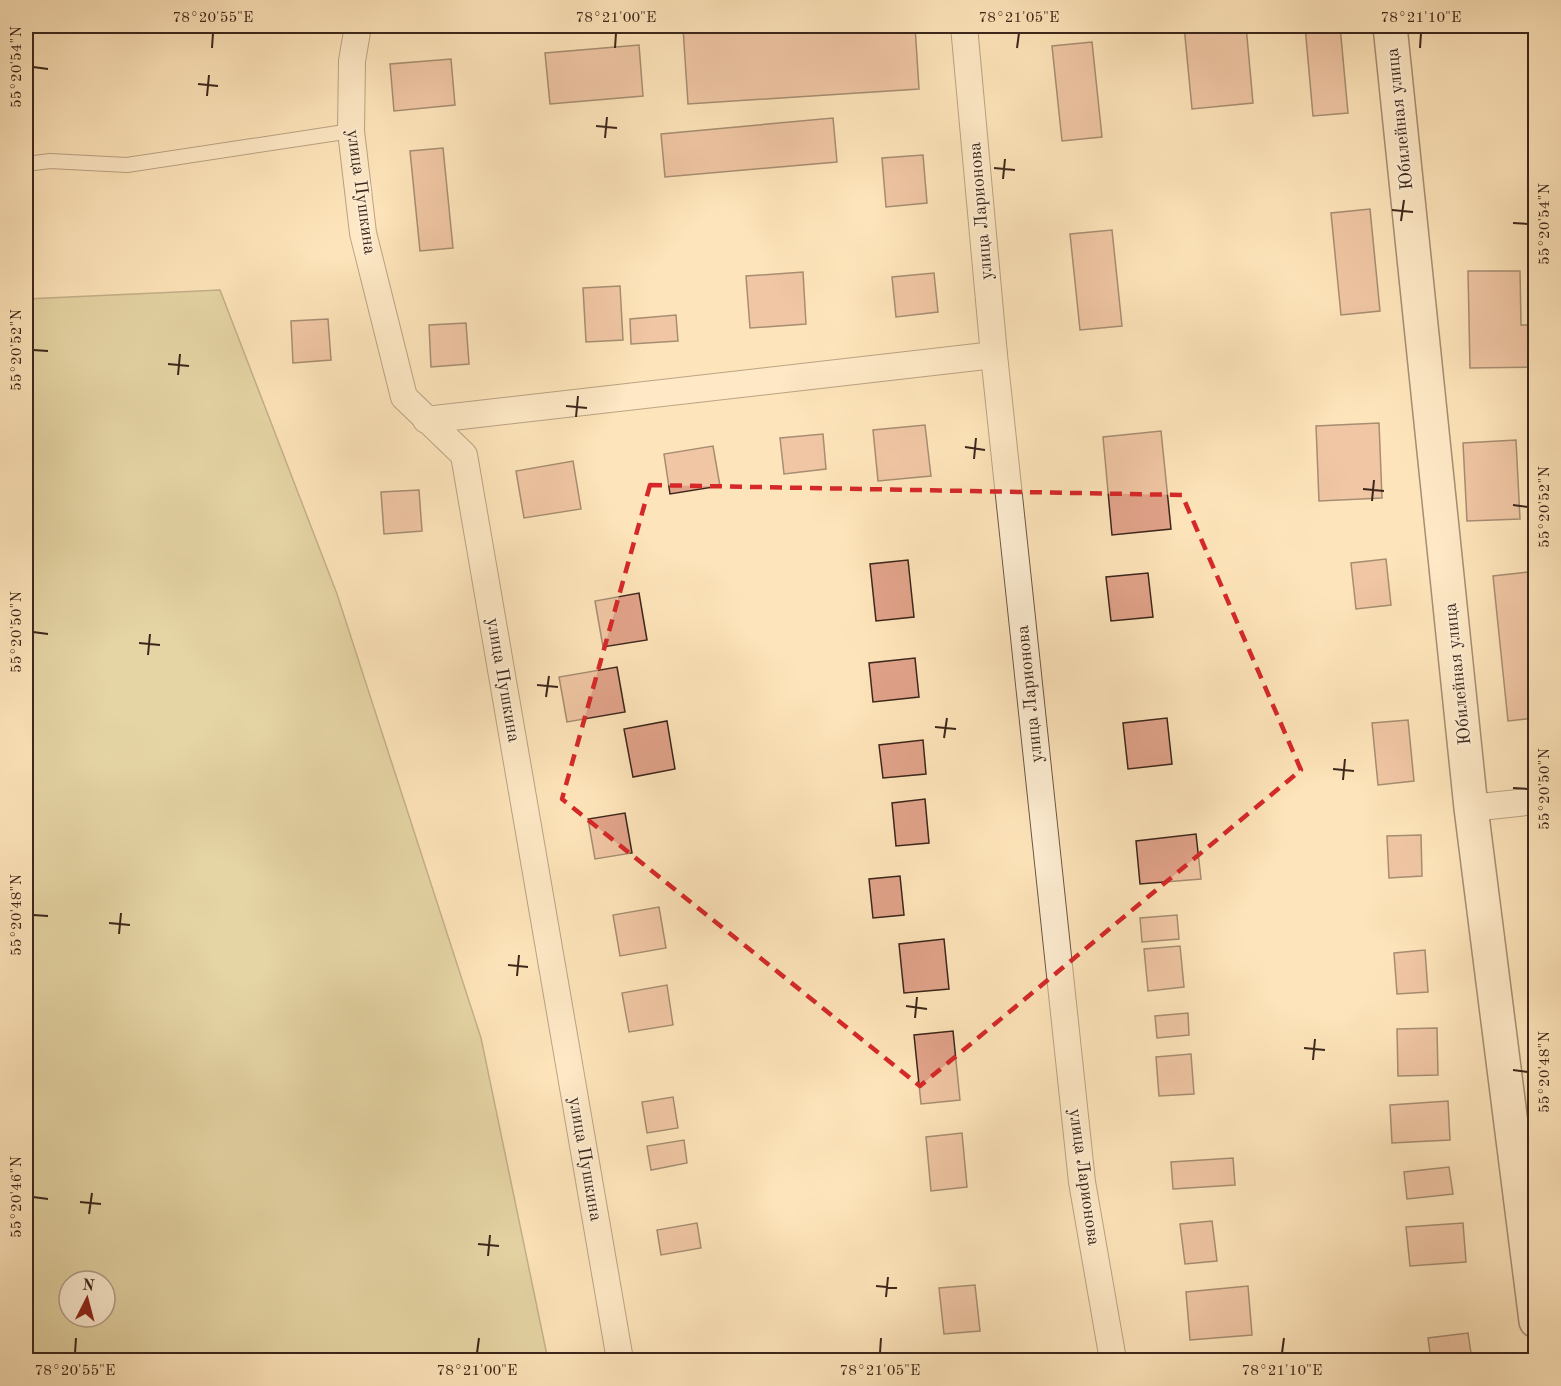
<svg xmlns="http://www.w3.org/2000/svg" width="1561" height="1386" font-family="'Old Standard TT',serif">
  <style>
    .green { fill: #c8c18a; stroke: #827452; stroke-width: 1.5; fill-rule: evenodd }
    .building { fill: #e1a38a; stroke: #3c261b; stroke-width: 1.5 }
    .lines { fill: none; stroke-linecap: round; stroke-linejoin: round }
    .lane-casing { stroke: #6c5643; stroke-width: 16 }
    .street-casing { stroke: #6c5643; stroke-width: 28 }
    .secondary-casing { stroke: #3c261b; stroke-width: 36 }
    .lane { stroke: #feedd2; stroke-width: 14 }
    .street { stroke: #feedd2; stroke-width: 26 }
    .secondary { stroke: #feedd2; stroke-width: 33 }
    .marked { fill: none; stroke: #d62828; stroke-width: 4.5; stroke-dasharray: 12 8; stroke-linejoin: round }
    .ticks { fill: none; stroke: #3c261b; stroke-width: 2 }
    .labels { text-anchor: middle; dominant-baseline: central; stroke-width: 4.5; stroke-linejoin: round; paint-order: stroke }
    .street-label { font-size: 18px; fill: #3c261b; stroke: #feedd2 }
    .neatline { fill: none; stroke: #3c261b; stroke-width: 2 }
    .ticks-label { font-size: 15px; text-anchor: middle; fill: #3c261b }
  </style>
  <rect width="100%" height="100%" fill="#fee4ba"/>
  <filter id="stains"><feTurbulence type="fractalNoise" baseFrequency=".00333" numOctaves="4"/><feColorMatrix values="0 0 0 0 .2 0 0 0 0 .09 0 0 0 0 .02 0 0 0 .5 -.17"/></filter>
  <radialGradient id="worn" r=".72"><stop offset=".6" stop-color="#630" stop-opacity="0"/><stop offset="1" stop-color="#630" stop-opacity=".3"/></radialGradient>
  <path class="green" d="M220,290l117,304 144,444 67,322h-522v-1061zM69,1281h36v36h-36z"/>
  <g class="building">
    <polygon points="722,26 915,26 919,89 688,104 683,28"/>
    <polygon points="1184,26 1246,26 1253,103 1192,109"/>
    <polygon points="1305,26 1340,26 1348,113 1313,116"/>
    <polygon points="1092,42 1102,137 1062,141 1052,46"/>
    <polygon points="639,45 643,96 550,104 545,53"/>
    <polygon points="451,59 455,105 394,111 390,64"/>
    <polygon points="833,118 837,162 665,177 661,134"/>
    <polygon points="443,148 453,248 420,251 410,151"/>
    <polygon points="923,155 927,203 886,207 882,158"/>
    <polygon points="1370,209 1380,311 1341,315 1331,213"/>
    <polygon points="1112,230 1122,326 1080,330 1070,234"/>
    <polygon points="1468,271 1520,271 1521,325 1536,325 1536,367 1470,368"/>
    <polygon points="803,272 806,324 750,328 746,276"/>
    <polygon points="934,273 938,312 896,317 892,277"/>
    <polygon points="620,286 623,340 586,342 583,288"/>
    <polygon points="676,315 678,341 631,344 630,319"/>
    <polygon points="328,319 331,360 293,363 291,321"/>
    <polygon points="466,323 469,364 431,367 429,325"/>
    <polygon points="1379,423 1382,498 1319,501 1316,426"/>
    <polygon points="925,425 931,476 878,481 873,430"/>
    <polygon points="1161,431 1171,529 1112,535 1103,437"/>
    <polygon points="823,434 826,469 784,474 780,438"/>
    <polygon points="1516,440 1520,519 1467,521 1463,443"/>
    <polygon points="713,446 720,486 670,494 664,454"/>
    <polygon points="573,461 581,509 524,518 516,471"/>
    <polygon points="419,490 422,531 384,534 381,492"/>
    <polygon points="1386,559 1391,605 1356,609 1351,563"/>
    <polygon points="908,560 914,617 876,621 870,564"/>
    <polygon points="1536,571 1536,718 1508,721 1493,576"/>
    <polygon points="1148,573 1153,617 1111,621 1106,577"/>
    <polygon points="639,593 647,640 603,647 595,601"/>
    <polygon points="915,658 919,697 873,702 869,663"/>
    <polygon points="617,667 625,712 567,722 559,677"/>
    <polygon points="1167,718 1172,764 1128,769 1123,723"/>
    <polygon points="1408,720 1414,781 1378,785 1372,723"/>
    <polygon points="667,721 675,769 633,777 624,729"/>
    <polygon points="923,740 926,774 883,778 879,745"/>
    <polygon points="925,799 929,843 896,846 892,803"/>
    <polygon points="625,813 632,853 595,859 588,819"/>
    <polygon points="1196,834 1201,879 1140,884 1136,841"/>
    <polygon points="1421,835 1422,876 1389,878 1387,836"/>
    <polygon points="900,876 904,915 873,918 869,879"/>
    <polygon points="659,907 666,948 620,956 613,915"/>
    <polygon points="1528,911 1536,911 1536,984"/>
    <polygon points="1177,915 1179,939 1142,942 1140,918"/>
    <polygon points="944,939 949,989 904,993 899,944"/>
    <polygon points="1180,946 1184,987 1148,991 1144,949"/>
    <polygon points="1425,950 1428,992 1397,994 1394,953"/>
    <polygon points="667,985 673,1025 629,1032 622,993"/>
    <polygon points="1188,1013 1189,1035 1157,1038 1155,1016"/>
    <polygon points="1437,1028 1438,1075 1398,1076 1397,1029"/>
    <polygon points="953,1031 960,1100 921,1104 914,1035"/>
    <polygon points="1191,1054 1194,1094 1159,1096 1156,1057"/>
    <polygon points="673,1097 678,1128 647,1133 642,1102"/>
    <polygon points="1448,1101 1450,1140 1392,1143 1390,1105"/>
    <polygon points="962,1133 967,1187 931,1191 926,1137"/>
    <polygon points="684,1140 687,1163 651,1170 647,1146"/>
    <polygon points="1233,1158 1235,1185 1173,1189 1171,1162"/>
    <polygon points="1449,1167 1453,1194 1407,1199 1404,1172"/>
    <polygon points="1212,1221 1217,1261 1185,1264 1180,1224"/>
    <polygon points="697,1223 701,1248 661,1255 657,1230"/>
    <polygon points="1463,1223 1466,1262 1410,1266 1406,1227"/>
    <polygon points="975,1285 980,1331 944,1334 939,1288"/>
    <polygon points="1248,1286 1252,1335 1190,1340 1186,1292"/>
    <polygon points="1468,1333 1472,1360 1431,1360 1428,1338"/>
  </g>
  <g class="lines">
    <defs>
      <polyline id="lane" points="26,164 50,161 127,165 351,131"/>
      <g id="street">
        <polyline points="358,26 352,61 351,131 363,233 404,397 464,455 620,1360"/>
        <polyline points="964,26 994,355 1082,1182 1113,1360"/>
        <polyline points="426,420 994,355"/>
        <polyline points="1471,808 1536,801"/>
      </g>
      <polyline id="secondary" points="1390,26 1471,808 1536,1321"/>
    </defs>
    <use href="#lane" class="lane-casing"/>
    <use href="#street" class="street-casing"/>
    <use href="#secondary" class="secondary-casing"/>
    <use href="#lane" class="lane"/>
    <use href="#street" class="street"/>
    <use href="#secondary" class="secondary"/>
  </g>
  <path d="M0 0H1561V1386H0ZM650,485l532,10 119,275 -381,316 -358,-287z" fill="#fee4ba" fill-opacity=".55" fill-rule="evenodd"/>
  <path class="marked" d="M650,485l532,10 119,275 -381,316 -358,-287z"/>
  <path class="ticks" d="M212,48l1,-15M615,48l1,-15M1017,48l2,-15M1420,48l1,-15M33,67l15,2M198,84l20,2M207,96l2,-21M596,126l21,2M605,138l2,-21M994,168l21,2M1003,179l2,-20M1392,210l21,2M1401,221l3,-21M1513,223l15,1M33,350l15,1M168,364l21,2M178,375l2,-21M566,406l21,2M576,417l2,-21M965,447l20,3M974,459l2,-21M1363,489l21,2M1372,501l2,-21M1513,505l15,2M33,632l15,2M139,643l21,2M148,655l2,-21M537,685l21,2M546,697l3,-21M935,727l21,2M944,738l3,-20M1333,769l21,2M1343,780l2,-21M1513,788l15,1M33,915l15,1M109,923l21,2M119,934l2,-21M508,965l20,2M517,976l2,-21M906,1006l21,3M915,1018l2,-21M1304,1048l21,2M1313,1060l2,-21M1513,1070l15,2M33,1197l15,2M80,1202l21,2M89,1214l3,-21M478,1244l21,2M488,1256l2,-21M876,1286l21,2M886,1297l2,-20M75,1353l1,-15M477,1353l2,-15M880,1353l1,-15M1282,1353l2,-15"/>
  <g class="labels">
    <g class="street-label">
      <text transform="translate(1400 119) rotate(-96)">Юбилейная улица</text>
      <text transform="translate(361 192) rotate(82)">улица Пушкина</text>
      <text transform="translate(981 211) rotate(-95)">улица Ларионова</text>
      <text transform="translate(1458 674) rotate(-96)">Юбилейная улица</text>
      <text transform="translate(503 680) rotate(80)">улица Пушкина</text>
      <text transform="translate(1030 694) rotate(-96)">улица Ларионова</text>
      <text transform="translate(585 1159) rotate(80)">улица Пушкина</text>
      <text transform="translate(1084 1177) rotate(82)">улица Ларионова</text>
    </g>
  </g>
  <rect width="1561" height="1386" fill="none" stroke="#fee4ba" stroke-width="66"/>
  <g transform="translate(87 1299) rotate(6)"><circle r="28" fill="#feedd2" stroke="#b09d89" stroke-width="1.5"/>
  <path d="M0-4.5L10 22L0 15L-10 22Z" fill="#8f2418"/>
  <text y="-9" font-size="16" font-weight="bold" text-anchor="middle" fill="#3c261b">N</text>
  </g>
  <rect x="33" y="33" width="1495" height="1320" class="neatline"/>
  <g class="ticks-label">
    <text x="213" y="22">78°20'55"E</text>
    <text x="616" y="22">78°21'00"E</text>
    <text x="1019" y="22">78°21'05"E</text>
    <text x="1421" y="22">78°21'10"E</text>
    <text transform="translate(16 67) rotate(-90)" y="5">55°20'54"N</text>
    <text transform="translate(1544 224) rotate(-90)" y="5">55°20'54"N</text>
    <text transform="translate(16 350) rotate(-90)" y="5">55°20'52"N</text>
    <text transform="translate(1544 507) rotate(-90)" y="5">55°20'52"N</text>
    <text transform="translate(16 632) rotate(-90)" y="5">55°20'50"N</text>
    <text transform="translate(1544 789) rotate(-90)" y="5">55°20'50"N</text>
    <text transform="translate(16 915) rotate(-90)" y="5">55°20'48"N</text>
    <text transform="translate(1544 1072) rotate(-90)" y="5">55°20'48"N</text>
    <text transform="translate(16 1197) rotate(-90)" y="5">55°20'46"N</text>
    <text x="75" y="1375">78°20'55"E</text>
    <text x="477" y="1375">78°21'00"E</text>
    <text x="880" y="1375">78°21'05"E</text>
    <text x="1282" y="1375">78°21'10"E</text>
  </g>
  <rect width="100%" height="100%" filter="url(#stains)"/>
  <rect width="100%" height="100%" fill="url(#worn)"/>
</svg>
